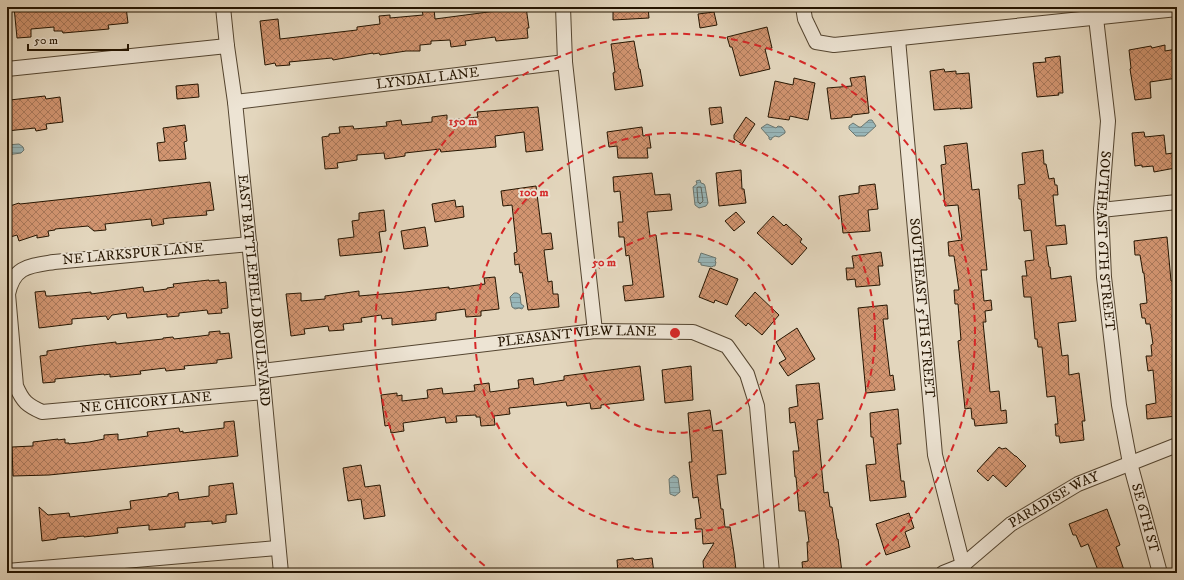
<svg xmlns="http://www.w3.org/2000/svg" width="1184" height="580" font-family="'IM FELL DW Pica',serif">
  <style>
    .water { fill: url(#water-rules); stroke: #6a7670 }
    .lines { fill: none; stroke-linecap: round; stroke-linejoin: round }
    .shore { stroke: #5e665e; stroke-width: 1 }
    .building { fill: url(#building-cross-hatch); stroke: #251501 }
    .minor-casing { stroke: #544530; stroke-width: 16 }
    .minor { stroke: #ede4d4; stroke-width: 14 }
    .ring { fill: none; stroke: #d62828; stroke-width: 2; stroke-dasharray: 7 5 }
    .labels { text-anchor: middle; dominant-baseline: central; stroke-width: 4; stroke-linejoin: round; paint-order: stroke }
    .street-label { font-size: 14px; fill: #251501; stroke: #ede4d4 }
    .centre { fill: #d62828; stroke: #ede4d4; stroke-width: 2 }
    .ring-label { font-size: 12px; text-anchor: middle; font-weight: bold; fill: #d62828; stroke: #ede4d4; stroke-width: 4; stroke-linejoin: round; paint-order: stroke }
  </style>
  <defs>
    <pattern id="water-rules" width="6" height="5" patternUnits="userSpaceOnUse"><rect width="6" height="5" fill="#98b7ba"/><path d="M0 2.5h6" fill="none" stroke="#839c9e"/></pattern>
    <pattern id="building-cross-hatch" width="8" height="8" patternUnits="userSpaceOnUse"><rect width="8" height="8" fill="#d19470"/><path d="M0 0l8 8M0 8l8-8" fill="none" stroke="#a9785a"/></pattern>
  </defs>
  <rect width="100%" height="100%" fill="#e3d6bd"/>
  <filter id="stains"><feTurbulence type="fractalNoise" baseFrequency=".005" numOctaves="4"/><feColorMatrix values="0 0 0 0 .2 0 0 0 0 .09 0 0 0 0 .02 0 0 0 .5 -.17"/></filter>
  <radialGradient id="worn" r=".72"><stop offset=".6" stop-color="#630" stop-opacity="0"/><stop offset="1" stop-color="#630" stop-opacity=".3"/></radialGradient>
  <g class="water">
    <polygon points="869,120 872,120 876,126 865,136 856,136 849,129 849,126 853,123 859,127 861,127"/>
    <polygon points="767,124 776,128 778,126 782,127 785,131 785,133 779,137 775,136 772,138 771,140 769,139 769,137 761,128"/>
    <polygon points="19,144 23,147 24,150 21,153 7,155 7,145"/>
    <polygon points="700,180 701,183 704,184 705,186 708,203 706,206 699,208 695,205 693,187 697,184 696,181"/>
    <polygon points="701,253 716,258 715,261 716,262 715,266 713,266 712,267 701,265 701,263 698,262"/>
    <polygon points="514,293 517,293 520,295 521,304 524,306 522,309 519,308 515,309 512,307 510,297"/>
    <polygon points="674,475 678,478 680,492 675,496 670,494 669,479"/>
  </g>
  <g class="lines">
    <polygon class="shore" points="698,187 701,187 703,201 700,204 698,202 697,189"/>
  </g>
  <g class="building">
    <polygon points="14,7 126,7 128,23 108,25 109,29 63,33 62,31 54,31 54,27 31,29 31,37 17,38"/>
    <polygon points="511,7 526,7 529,28 527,28 528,38 496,41 495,37 465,41 466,45 451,47 450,40 431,41 431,44 420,45 420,51 406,51 380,55 379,53 373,54 373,53 333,60 332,58 289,62 290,65 276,66 275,63 265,65 260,21 278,19 280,39 357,30 357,27 380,24 379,16 390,15 390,18 423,15 422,10 434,9 435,19 511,9"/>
    <polygon points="613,7 648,7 649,18 613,20"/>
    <polygon points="714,12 717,25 700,28 698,14"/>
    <polygon points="767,27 772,48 765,49 770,69 740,76 732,47 730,47 727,37"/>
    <polygon points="634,41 639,69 640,69 643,86 615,90 613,73 615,72 611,44"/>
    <polygon points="1165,45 1165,51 1177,49 1177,78 1150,82 1151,98 1135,100 1130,69 1131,68 1129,50 1151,46 1152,48"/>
    <polygon points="1060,56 1063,93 1058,93 1059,95 1037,97 1033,63 1046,62 1045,58"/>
    <polygon points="944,69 945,72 956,71 956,74 969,73 972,108 960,109 961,108 934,110 930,71"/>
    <polygon points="865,76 869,113 852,115 852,117 831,119 827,88 852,86 850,78"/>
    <polygon points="794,78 815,83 808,120 790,116 789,120 768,117 775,81 793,85"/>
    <polygon points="198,84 199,97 177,99 176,86"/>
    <polygon points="45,96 46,99 60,97 63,122 46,124 47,129 36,131 35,128 7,131 7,106 10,106 10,100"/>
    <polygon points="538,107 543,150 526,152 524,132 495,136 496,147 441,152 440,149 405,153 405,156 385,159 384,153 357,155 357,160 337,163 338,168 325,169 322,137 329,136 329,134 340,133 339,127 353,126 354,129 387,126 386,122 401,120 402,125 432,122 432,117 447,115 447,120 478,117 477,112"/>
    <polygon points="721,107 723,123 711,125 709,108"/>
    <polygon points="746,117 755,124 742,144 734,139 734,135"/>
    <polygon points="185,125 187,141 184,142 186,159 159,161 157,143 165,142 163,128"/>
    <polygon points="642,127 643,136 649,135 651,148 647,148 648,158 618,158 617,146 609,147 607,132"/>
    <polygon points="1144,132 1145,137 1164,135 1166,154 1173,153 1175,168 1154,172 1153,166 1142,167 1142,165 1135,166 1132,133"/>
    <polygon points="967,143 972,190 979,189 982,221 987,270 981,270 984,301 991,300 992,310 985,311 986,322 983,322 990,392 999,391 1001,411 1006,410 1007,423 975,426 974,419 972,419 971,408 965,409 958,341 961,340 958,304 955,304 954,290 959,290 954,256 949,256 948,242 962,240 958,205 945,206 941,165 946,164 944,146"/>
    <polygon points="1043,150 1044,164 1046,164 1049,179 1054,178 1055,185 1057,185 1058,195 1053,195 1056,226 1065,225 1067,244 1046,246 1049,267 1050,267 1051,279 1071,276 1076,321 1058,323 1062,356 1068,355 1069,375 1079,373 1085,421 1082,421 1084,440 1060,443 1059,436 1056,436 1055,424 1058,424 1055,396 1047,397 1042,347 1038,347 1037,339 1035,339 1031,297 1024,297 1022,276 1027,276 1025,261 1034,260 1031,230 1024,231 1021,199 1019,199 1018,185 1025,184 1022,153"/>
    <polygon points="741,170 742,189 744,189 746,203 719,206 716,173"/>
    <polygon points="652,173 655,195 670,194 672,210 647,212 650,236 656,235 664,297 625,301 623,286 633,285 629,255 626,256 624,237 619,237 618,222 623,222 620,191 614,192 613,177"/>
    <polygon points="210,182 214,210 206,211 207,215 169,218 163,219 164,224 152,226 151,219 105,224 106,230 94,231 88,226 55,229 55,230 48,231 49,236 37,238 37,235 19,241 17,235 7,238 7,207 19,203 20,204 102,195"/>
    <polygon points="875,184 878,209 868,210 870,231 843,233 839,196 859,193 859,186"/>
    <polygon points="536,186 542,234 551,233 553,249 544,250 548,282 552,281 553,294 558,294 559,307 528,310 522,272 520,273 519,264 515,265 514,253 517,252 512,205 503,206 501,191"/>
    <polygon points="455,200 456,207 463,206 464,217 435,222 432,204"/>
    <polygon points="384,210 386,231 379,232 382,252 340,256 338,239 354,237 352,221 359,220 359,213"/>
    <polygon points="736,212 745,222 734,231 725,221"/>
    <polygon points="773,216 784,226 786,224 802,239 800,242 807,248 792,265 757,233"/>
    <polygon points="425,227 428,246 404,249 401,231"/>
    <polygon points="1167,237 1171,281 1173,281 1177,316 1177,416 1147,419 1146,405 1156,403 1153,370 1148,371 1146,356 1152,356 1151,345 1153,344 1150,324 1146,324 1145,318 1142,318 1140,304 1147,303 1144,273 1143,273 1140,255 1135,255 1134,241"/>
    <polygon points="881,252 883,266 878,266 880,285 856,287 855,279 847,280 846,268 854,268 852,256"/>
    <polygon points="710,268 738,279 727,305 715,300 714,303 699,297"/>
    <polygon points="495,277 499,309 481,311 481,316 466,317 465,309 436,313 436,320 392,325 392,318 382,319 381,315 361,318 362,322 343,324 344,330 329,331 328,326 304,329 305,334 291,336 286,294 301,293 301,301 325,299 325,296 359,291 359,296 405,292 449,287 449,289 485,284 484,278"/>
    <polygon points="209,280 209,281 219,280 219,283 226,282 228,308 221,309 222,313 208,314 207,310 179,313 179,316 167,317 167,314 127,318 126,313 112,315 108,320 106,316 72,319 72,324 39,328 35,292 45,291 46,296 51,296 91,292 91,294 143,287 144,292 167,289 167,288 174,287 173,284"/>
    <polygon points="755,292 779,315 762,335 748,323 746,326 735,316"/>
    <polygon points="887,305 888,319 883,319 890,376 893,375 895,390 866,393 858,308"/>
    <polygon points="797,328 815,359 788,376 779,363 786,359 776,342"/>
    <polygon points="220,331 220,334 229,333 232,358 217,360 217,363 184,366 185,369 166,371 165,368 140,371 141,374 110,377 110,374 104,375 104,374 55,379 55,382 43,383 40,356 47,355 47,351 83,346 116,342 116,344 163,339 163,338 173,337 174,339 201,336 209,335 209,332"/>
    <polygon points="640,366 644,400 601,405 601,408 591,409 590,403 567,406 566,402 509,408 510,414 494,416 495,425 481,426 480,417 476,417 476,415 456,416 457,422 446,423 445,417 403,423 404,431 391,433 390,425 385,426 381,395 397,393 397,396 402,395 402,401 428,398 427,390 442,388 443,394 475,391 474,385 489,383 490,392 519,388 518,380 533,378 534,385 564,380 564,376"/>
    <polygon points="691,366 693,400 665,403 662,370"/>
    <polygon points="819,383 823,419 817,420 824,493 828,492 830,507 832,507 837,539 838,539 842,573 803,573 802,562 808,561 807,542 809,542 805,511 799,511 796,477 795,477 793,451 799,451 795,422 790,423 789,408 798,406 796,385"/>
    <polygon points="898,409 901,444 897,444 901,481 904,481 906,497 870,501 866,465 876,464 873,437 871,437 870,413"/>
    <polygon points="710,410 713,431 722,430 726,474 717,475 721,509 723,509 725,527 730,527 734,553 736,570 729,570 729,573 704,573 703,561 714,543 703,544 702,529 696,529 695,519 701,518 698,497 693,498 689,462 692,462 688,413"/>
    <polygon points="234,421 238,456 49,475 13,476 12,447 33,446 33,442 58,439 58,440 65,439 65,443 69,443 69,444 89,442 104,439 104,435 118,434 118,440 148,436 147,432 179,428 180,432 183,431 183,433 224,428 224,422"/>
    <polygon points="999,447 1002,449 1006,448 1015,456 1016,456 1026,466 1006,487 993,475 988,481 977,471"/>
    <polygon points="361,465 365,487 380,485 385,516 364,519 361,499 348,501 343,468"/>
    <polygon points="233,483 237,514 226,515 226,522 212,524 212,521 185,523 185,527 149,530 149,525 117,528 118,533 84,537 84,536 57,538 57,539 42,541 39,507 48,515 69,513 70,517 131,509 130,501 168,496 168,494 178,492 179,500 209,496 209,486"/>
    <polygon points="1107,509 1120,545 1116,547 1125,573 1099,573 1088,544 1081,547 1076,535 1073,535 1069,524"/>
    <polygon points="909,513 914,528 905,532 910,547 886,555 876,524"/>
    <polygon points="633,558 634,560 652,558 654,573 618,573 617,560"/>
  </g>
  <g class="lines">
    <defs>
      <g id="minor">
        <path id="s1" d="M223,7l4,39 8,56 27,269 19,202"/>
        <polyline points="563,7 565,62 595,331"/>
        <polyline points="803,7 805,19 816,42 834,45 1177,9"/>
        <path id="s2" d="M1096,18l12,103 -7,89 3,67 15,128 11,58 30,110"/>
        <path id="s3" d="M898,39l37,416 30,118"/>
        <polyline points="7,69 227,46"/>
        <path id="s4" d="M235,102l330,-40"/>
        <polyline points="1101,210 1177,202"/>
        <path id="s5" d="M250,244l-196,18c-25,4 -40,4 -46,32l8,92c7,16 11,19 26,26l222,-20"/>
        <path id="s6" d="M262,371l333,-40 98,1 34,14 20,28 10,32 15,167"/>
        <polyline points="7,571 277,548"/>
        <path id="s7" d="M943,573l20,-8 48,-41 67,-40 99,-39"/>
      </g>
    </defs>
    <use href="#minor" class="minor-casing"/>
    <use href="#minor" class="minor"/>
  </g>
  <g class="ring">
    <circle cx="675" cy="333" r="100"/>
    <circle cx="675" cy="333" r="200"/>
    <path d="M494 573A300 300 0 1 1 856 573"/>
  </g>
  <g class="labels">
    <g class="street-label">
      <text stroke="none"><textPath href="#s4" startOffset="194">LYNDAL LANE</textPath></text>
      <text stroke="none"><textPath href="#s2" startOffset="224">SOUTHEAST 6TH STREET</textPath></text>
      <text transform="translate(133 254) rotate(-5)">NE LARKSPUR LANE</text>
      <text stroke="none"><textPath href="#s1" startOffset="285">EAST BATTLEFIELD BOULEVARD</textPath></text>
      <text stroke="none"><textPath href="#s3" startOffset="270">SOUTHEAST 5TH STREET</textPath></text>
      <text stroke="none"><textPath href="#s6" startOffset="317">PLEASANT VIEW LANE</textPath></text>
      <text stroke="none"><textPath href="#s5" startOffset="493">NE CHICORY LANE</textPath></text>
      <text stroke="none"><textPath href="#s7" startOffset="134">PARADISE WAY</textPath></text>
      <text stroke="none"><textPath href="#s2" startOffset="505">SE 6TH ST</textPath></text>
    </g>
  </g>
  <circle cx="675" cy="333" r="6" class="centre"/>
  <g class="ring-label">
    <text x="463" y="125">150 m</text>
    <text x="534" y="196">100 m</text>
    <text x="604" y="266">50 m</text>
  </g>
  <rect width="1184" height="580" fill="none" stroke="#e3d6bd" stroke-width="24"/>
  <rect x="8" y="8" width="1168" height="564" fill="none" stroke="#251501" stroke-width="2"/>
  <rect x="12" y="12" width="1160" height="556" fill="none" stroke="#251501"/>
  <path d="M28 44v6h100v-6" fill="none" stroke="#251501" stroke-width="2"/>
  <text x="34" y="44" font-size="12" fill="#251501" stroke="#ede4d4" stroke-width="3" paint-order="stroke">50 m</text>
  <rect width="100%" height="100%" filter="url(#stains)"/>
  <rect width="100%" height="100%" fill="url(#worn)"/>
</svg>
